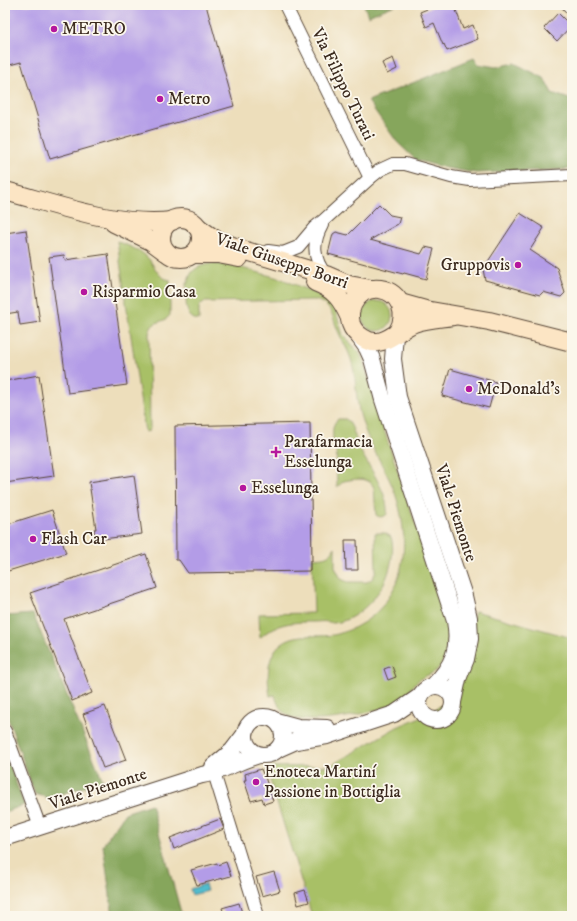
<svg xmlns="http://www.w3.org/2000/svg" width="577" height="921" font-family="'IM FELL DW Pica',serif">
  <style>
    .green { fill: #a8c066; stroke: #727542 }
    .forest { fill: #86a65b; stroke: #60683c }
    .water { fill: #51bbcd; stroke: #467276 }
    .building { fill: #b39ce7 }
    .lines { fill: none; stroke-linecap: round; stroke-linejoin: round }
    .minor-casing { stroke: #564536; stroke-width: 14 }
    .tertiary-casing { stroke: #564536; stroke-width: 18 }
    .secondary-casing { stroke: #564536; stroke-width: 20 }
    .minor { stroke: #fff; stroke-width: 12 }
    .tertiary { stroke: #fff; stroke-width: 16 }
    .secondary { stroke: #fce5c4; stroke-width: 18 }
    .rail-casing { stroke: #3b2a1e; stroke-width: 4.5 }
    .rail { stroke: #fbf7ec; stroke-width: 3; stroke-dasharray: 9; stroke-linecap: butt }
    .poi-dot { fill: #b5179e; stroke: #fbf7ec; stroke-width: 1.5 }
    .labels { text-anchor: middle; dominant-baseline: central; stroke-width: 3.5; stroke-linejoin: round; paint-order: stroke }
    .poi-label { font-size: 17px; fill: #3b2a1e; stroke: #fbf7ec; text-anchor: start }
    .street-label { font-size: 17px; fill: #3b2a1e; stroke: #fbf7ec }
  </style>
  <rect width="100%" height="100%" fill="#fbf7ec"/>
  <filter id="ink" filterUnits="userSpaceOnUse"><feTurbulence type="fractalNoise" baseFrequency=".025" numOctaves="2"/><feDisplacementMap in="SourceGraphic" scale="8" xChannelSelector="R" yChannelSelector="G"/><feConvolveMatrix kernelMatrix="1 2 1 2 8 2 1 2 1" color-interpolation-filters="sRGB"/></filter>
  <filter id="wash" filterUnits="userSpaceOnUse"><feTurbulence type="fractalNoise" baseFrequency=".012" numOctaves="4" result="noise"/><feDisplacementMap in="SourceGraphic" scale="16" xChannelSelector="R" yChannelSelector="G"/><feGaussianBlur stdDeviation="0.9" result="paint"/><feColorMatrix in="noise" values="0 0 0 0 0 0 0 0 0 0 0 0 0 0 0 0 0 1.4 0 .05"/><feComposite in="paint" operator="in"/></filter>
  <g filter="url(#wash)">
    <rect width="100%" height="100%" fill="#eddebb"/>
    <g class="green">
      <path d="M117,241c9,4 21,8 29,15 9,8 10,22 24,24v35c-7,10 -18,3 -21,19l1,95 -2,1 1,1 -4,1z"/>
      <path d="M210,264l21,1 51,14 42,18 5,4 7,11 7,23 16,17 4,8 12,43 69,207c4,18 7,39 -4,56 -5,8 -12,8 -20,13 -8,6 -12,16 -21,22 -20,12 -91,27 -112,14 -7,-5 -10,-12 -12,-20l-5,1c-5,-28 -1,-57 32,-60 12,-1 24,1 36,-2 24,-7 44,-22 55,-44 17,-32 12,-77 -3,-109 -9,-20 -22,-38 -28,-60 -7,-20 -5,-42 -11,-62 -3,-10 -9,-18 -13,-28 -6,-14 -5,-27 -24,-31l-109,2 -3,1 -3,4v13c-17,-1 -12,-24 -13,-37h2c2,-13 9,-17 22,-19z"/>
      <circle cx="377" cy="316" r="15"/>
      <path d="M338,419h8c8,7 9,20 13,29 9,18 30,45 28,66 -2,3 -8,4 -11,1l-2,-27c-4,-12 -20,-9 -30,-7l-7,6 -1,-45 -3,-1c0,-8 -2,-16 5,-22z"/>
      <path d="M375,533h10l6,4c4,12 0,30 -5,42 -8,18 -30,42 -52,44 -4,0 -2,-1 -6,-1 -4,-1 -10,0 -15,0 -21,0 -38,1 -53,16l-1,-24 55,-1 -2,-55c10,-1 18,0 23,-11v20l6,12 7,3h19l6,-4 3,-7z"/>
      <polygon points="475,611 572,638 572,916 312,916 266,767 330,766 397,727 425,715 447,702"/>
    </g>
    <g class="forest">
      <polygon points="364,5 395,5 368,16"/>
      <polygon points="474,58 478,64 496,67 514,63 544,78 552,93 572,100 572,169 476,173 446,168 416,160 397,142 368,101"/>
      <polygon points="33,614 103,781 49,798 35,794 5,710 5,616"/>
      <polygon points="5,752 24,805 5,812"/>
      <polygon points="151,804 182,916 113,916 103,845 125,813"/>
    </g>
    <polygon class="water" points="205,884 207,891 192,895 190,889"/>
    <g id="blocks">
      <g class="building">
        <polygon points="5,5 206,5 234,106 50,159 21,62 6,66 5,61"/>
        <polygon points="437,5 454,5 463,29 473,25 478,39 447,51 444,44 443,45 434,23 426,27 420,12"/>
        <polygon points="558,13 571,26 557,41 544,28"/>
        <polygon points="393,58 397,69 387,74 382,63"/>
        <polygon points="379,204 390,215 400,217 398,224 370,240 421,254 425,247 434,249 426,279 404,273 403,274 328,254 333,234 336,232 348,235"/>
        <polygon points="520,213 544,228 530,250 557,268 565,293 561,297 543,292 540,295 485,280 483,269"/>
        <polygon points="26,230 40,322 20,325 18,312 5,314 5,233"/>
        <polygon points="108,254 127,385 68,393 49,257 64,255 65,260"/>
        <polygon points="450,369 496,382 489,408 442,396"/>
        <polygon points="39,375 54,476 5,483 5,381"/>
        <polygon points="310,423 312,562 310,562 310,571 188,573 179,560 176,560 175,426"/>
        <polygon points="134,475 142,534 95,540 94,529 96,529 89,482"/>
        <polygon points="52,510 66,553 5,572 5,525"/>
        <polygon points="345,540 357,540 358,570 346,570"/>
        <polygon points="146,554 157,588 64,619 92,693 72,701 30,593"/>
        <polygon points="392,666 396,677 388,680 384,669"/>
        <polygon points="105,706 126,760 103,768 83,714"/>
        <polygon points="261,769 263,774 264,774 273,801 264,804 262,798 251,801 244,780 246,780 245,774"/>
        <polygon points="220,819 224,829 174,849 170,838"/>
        <polygon points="226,862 231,876 197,885 191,870 217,863 217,865"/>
        <polygon points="274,872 280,891 262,896 256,877"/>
        <polygon points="305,890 309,902 298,905 295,893"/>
        <polygon points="239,903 243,916 225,916 222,908"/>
      </g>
    </g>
  </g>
  <g filter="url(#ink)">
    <use href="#blocks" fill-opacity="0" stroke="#564536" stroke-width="1"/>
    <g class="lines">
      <defs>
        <g id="minor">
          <polyline points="285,5 370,178"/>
          <path d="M322,225c-10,18 -9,34 4,50"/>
          <polyline points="268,251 283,253 298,247 314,228 324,220 370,178 380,170 393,164 405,164 451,177 470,180 572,175"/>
          <polyline points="5,731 40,827"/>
          <polyline points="214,773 258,916"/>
        </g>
        <g id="tertiary">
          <path d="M357,334l10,14 5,11 11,41 72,221c5,28 -2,45 -22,65"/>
          <polyline points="395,335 393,359 398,397 464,596 469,618 470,639 466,659 458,679 453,702"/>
          <circle cx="436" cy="703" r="17"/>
          <circle cx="264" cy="736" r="19"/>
          <polyline points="276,721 298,727 327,728"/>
          <polyline points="278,749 296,741 327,736 394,714 419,697"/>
          <polyline points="213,767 232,751 245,734"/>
          <path d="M5,838l197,-63c20,-3 38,-15 57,-20"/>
        </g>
        <g id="secondary">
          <path d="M5,191c53,14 111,36 167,30"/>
          <circle cx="181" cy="238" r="20"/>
          <polyline points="114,223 151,241 166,252"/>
          <polyline points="196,226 216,240 243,250 326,275 349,285 371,289"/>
          <polyline points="193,254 218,254 239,258"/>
          <path d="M315,282c20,8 26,16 35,36"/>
          <polyline points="400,303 425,310 489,321 572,342"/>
          <path d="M398,331c10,-16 3,-39 -18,-42 -20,-3 -34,17 -29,35 2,6 7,11 12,14 19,13 34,-8 51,-15 12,-4 26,-5 39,-7"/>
        </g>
      </defs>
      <use href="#minor" class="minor-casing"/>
      <use href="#tertiary" class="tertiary-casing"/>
      <use href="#secondary" class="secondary-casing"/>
      <use href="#minor" class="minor"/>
      <use href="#tertiary" class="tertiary"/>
      <use href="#secondary" class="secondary"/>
      <defs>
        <polyline id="rail" points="562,5 572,16"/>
      </defs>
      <use href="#rail" class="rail-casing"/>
      <use href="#rail" class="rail"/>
    </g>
  </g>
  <g class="poi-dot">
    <circle cx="54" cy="29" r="4"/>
    <circle cx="160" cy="99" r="4"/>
    <circle cx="518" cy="265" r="4"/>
    <circle cx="84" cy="292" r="4"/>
    <circle cx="469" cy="389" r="4"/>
    <path d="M274 446h4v4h4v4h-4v4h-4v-4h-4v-4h4z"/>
    <circle cx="243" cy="488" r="4"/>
    <circle cx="33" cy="539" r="4"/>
    <circle cx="256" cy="782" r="4"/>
  </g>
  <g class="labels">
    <g class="poi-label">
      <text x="62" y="29">METRO</text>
      <text x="168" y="99">Metro</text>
      <text x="510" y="265" text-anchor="end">Gruppovis</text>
      <text x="92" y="292">Risparmio Casa</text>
      <text x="477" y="389">McDonald's</text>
      <text x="284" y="442">Parafarmacia<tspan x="284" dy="20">Esselunga</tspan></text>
      <text x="251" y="488">Esselunga</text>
      <text x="41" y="539">Flash Car</text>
      <text x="264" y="772">Enoteca Martiní<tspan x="264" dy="20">Passione in Bottiglia</tspan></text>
    </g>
    <g class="street-label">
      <text transform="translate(343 84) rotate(64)">Via Filippo Turati</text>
      <text transform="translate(282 261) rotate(19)">Viale Giuseppe Borri</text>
      <text transform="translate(456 513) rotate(72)">Viale Piemonte</text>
      <text transform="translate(98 789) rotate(-18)">Viale Piemonte</text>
    </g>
  </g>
  <rect width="577" height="921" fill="none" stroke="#fbf7ec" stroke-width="20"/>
</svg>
